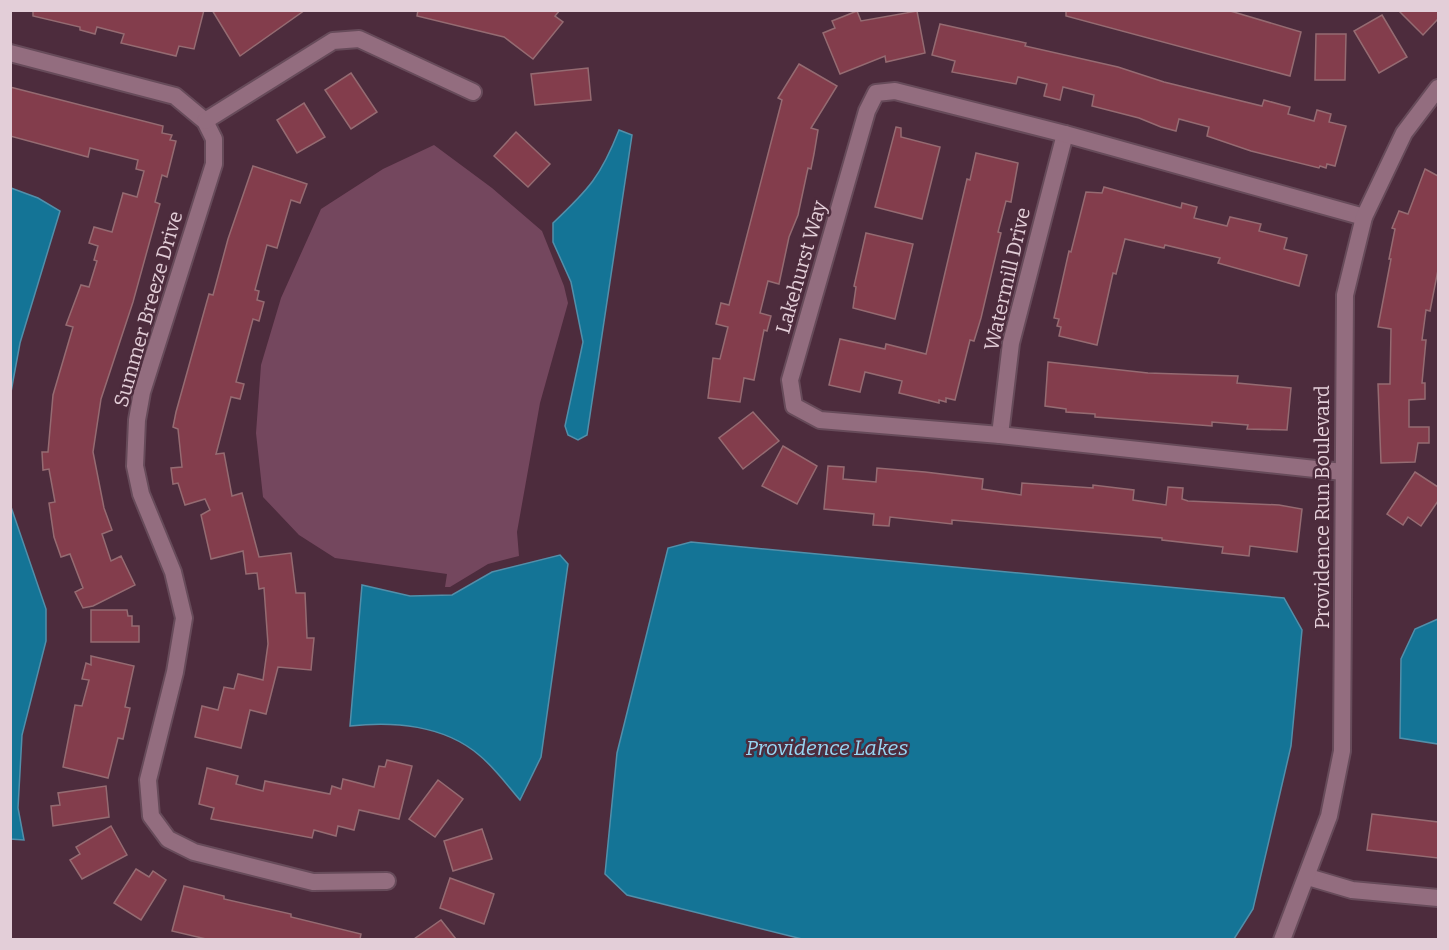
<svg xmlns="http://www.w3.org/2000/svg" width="1449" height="950" font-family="Bitter,serif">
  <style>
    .green { fill: #74475e }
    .water { fill: #147496; stroke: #528faa; stroke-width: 1.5 }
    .building { fill: #833d4c; stroke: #956b72; stroke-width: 1.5 }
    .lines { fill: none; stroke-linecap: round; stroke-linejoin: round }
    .minor-casing { stroke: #674b5a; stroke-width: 20 }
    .tertiary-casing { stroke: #674b5a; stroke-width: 20 }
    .minor { stroke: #936d7f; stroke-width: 16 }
    .tertiary { stroke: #936d7f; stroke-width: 16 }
    .labels { text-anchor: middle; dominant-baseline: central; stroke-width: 5; stroke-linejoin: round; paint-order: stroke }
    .street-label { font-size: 20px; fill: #e3ced8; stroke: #4d2c3d }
    .water-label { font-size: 21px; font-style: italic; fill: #97d6f3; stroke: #4d2c3d }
  </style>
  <rect width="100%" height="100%" fill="#4d2c3d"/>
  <polygon class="green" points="434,145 492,188 542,231 564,286 568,303 540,403 517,532 519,556 488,564 450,587 445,587 447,574 335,558 299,535 263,497 256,433 261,365 281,298 321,209 383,169"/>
  <g class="water">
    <path d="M619,130l13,5 -45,300 -9,5 -10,-5 -3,-9 18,-84 -12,-60 -18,-40v-19c36,-34 48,-47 66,-93z"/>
    <polygon points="11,188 38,198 60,211 20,343 11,392"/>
    <polygon points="10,504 46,609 46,641 22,735 18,808 24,840 10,839"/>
    <polygon points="691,542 1284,598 1302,630 1291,746 1253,909 1234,939 802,939 627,895 605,874 617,753 668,548"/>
    <path d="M560,555l8,9 -27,193 -21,43c-13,-15 -26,-33 -41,-45 -35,-30 -86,-34 -129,-29l12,-141 48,11 42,-1 40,-23z"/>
    <polygon points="1438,619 1438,744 1400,738 1401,659 1415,629"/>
  </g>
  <g class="building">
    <polygon points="33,10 204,10 194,49 179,46 176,56 121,43 124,34 97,27 95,34 80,30 80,27 33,16"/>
    <polygon points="212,10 305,10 240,56"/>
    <polygon points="418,10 560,10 555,16 563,22 533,59 504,37 417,16"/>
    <polygon points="1066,10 1227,10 1301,32 1290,76 1066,16"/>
    <polygon points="1398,10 1438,10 1438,19 1423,35"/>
    <polygon points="857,11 861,21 917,11 925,53 886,62 885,56 840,74 823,33 835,28 832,21"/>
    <polygon points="1382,15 1407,57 1379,73 1354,31"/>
    <polygon points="940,24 1026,43 1025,46 1118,67 1164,82 1262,106 1264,100 1290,107 1288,114 1314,121 1317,110 1331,114 1329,122 1346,126 1335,166 1327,164 1326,168 1320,166 1319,168 1251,151 1207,136 1209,127 1179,119 1176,131 1161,127 1139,118 1092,106 1094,95 1063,87 1060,100 1044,96 1047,84 1018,77 1016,84 952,72 955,61 932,55"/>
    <polygon points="1316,34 1346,34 1345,80 1315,80"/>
    <polygon points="799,64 837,86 811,128 818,130 814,154 811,169 808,168 798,215 789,237 779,284 768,281 760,313 771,316 767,331 764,330 754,380 744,378 740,402 708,398 713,358 720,359 728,327 716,324 721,303 729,305 782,100 778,98"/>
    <polygon points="588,68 591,100 535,105 531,74"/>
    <polygon points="351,73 377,112 351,129 325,90"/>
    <polygon points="10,87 163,126 162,133 172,135 170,140 176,141 167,177 162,175 155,202 160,204 133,302 101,399 93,452 104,508 112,530 102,534 111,561 121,556 135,585 93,606 83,608 75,592 83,588 70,554 61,557 54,537 49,503 55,502 49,469 43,470 42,452 48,452 53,395 73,327 66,325 81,285 89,287 97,261 94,260 98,246 89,243 94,227 112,232 123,193 137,197 144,171 136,169 138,160 90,148 88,157 10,136"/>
    <polygon points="304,103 325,137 297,153 277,120"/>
    <polygon points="896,127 901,128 901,137 940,147 922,219 875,207"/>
    <polygon points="516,132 550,164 528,187 494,156"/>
    <polygon points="976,153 1018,163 1011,202 1006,201 998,232 1001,233 981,318 974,341 970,340 955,400 946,398 946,402 939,400 939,403 899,393 902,381 865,372 860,392 829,385 840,339 885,349 886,344 926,354 967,179 970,180"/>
    <polygon points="253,166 307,184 300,203 291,200 277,248 267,245 255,290 259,291 257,300 264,302 259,321 253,319 236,382 244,384 240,399 231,397 216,454 224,453 232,496 242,493 259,557 291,553 296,593 305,593 307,638 314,638 311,670 278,667 266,714 250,710 241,748 195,737 202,706 218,710 224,687 234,689 238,674 263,680 268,644 264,588 259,589 257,573 246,574 243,551 211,559 201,515 210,510 205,499 185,505 178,483 173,484 171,468 182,467 178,429 173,427 176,412 209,294 213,295 228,239"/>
    <polygon points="1425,169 1438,176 1438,270 1430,311 1426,310 1422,340 1426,340 1422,383 1425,383 1425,399 1409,400 1409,427 1429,427 1429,443 1418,443 1415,462 1381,463 1378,384 1390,384 1391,329 1378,327 1391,259 1389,259 1395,229 1392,228 1399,211 1408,214"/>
    <polygon points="1104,187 1181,208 1182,203 1197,207 1194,218 1227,226 1230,217 1261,224 1259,231 1287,238 1284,249 1307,255 1299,286 1218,263 1220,258 1165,245 1164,248 1125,239 1116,274 1113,273 1097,345 1059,336 1061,327 1057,326 1059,319 1054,318 1069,251 1071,252 1086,192 1102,193"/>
    <polygon points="866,233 913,244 895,319 853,308 856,287 854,286"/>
    <polygon points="1048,362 1148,373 1238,376 1237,383 1291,388 1287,430 1247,429 1248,425 1212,422 1212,426 1095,417 1095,414 1066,412 1066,409 1045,406"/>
    <polygon points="753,412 779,441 743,469 719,438"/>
    <polygon points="783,446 817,466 797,504 762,486"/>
    <polygon points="828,466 844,467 843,479 876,482 877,468 925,472 983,479 982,489 1021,495 1022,483 1093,488 1093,485 1134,490 1133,500 1166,505 1168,487 1183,488 1182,499 1188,501 1279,505 1302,509 1297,552 1250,546 1249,556 1222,553 1223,547 1162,540 1162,538 952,520 952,524 890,517 889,526 873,525 874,514 824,509"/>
    <polygon points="1415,472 1438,487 1438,501 1421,526 1408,517 1403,525 1387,514"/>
    <polygon points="91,610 127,610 128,616 132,616 132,626 139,626 139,642 91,642"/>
    <polygon points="91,656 134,666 125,707 130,708 123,739 118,738 108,778 63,767 75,705 82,706 89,680 82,679 86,663 91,665"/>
    <polygon points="387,760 412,766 399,819 359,810 354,830 338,826 336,836 314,830 312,838 227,822 211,819 214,808 199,804 207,768 238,776 236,784 263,791 265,781 330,794 332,786 341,789 343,779 374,787 379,766 385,767"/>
    <polygon points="438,780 463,799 435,837 409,819"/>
    <polygon points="106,786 109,817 53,826 51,806 60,805 58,793"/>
    <polygon points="1372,814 1438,822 1438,858 1367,850"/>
    <polygon points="111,826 127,855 82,879 70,860 80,854 76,847"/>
    <polygon points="482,829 492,859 453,871 444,841"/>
    <polygon points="136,869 149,877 153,871 166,880 141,920 114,903"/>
    <polygon points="450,878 494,894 484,924 440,908"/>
    <polygon points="184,886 224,896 224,899 291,914 291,917 361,934 360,939 206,939 172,931"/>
    <polygon points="441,920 456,939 414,939"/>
  </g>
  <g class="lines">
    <defs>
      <g id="minor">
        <polyline points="10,53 175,96 205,121 214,139 214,164 142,392 137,420 135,466 141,494 173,572 184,618 175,672 148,780 151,816 168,839 194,852 313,882 387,881"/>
        <polyline points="205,121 333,41 359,39 473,92"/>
        <polyline points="1000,435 1011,343 1065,134"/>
        <polyline points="1343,472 1000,435 820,420 794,406 790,380 867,111 876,93 895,91 1065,134 1364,217"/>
        <polyline points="1308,877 1352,890 1438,898"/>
      </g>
      <polyline id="tertiary" points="1282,940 1329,816 1342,751 1345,295 1364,217 1404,133 1438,88"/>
    </defs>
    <use href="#minor" class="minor-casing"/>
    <use href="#tertiary" class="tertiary-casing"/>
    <use href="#minor" class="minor"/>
    <use href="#tertiary" class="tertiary"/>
  </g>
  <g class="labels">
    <g class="street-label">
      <text transform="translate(801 267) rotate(-74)">Lakehurst Way</text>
      <text transform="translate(1007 279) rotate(-77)">Watermill Drive</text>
      <text transform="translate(148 309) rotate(-74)">Summer Breeze Drive</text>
      <text transform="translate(1322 507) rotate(-90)">Providence Run Boulevard</text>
    </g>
    <g class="water-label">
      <text x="827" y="748">Providence Lakes</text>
    </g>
  </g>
  <rect width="1449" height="950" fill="none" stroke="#e3ced8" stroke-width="24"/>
</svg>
